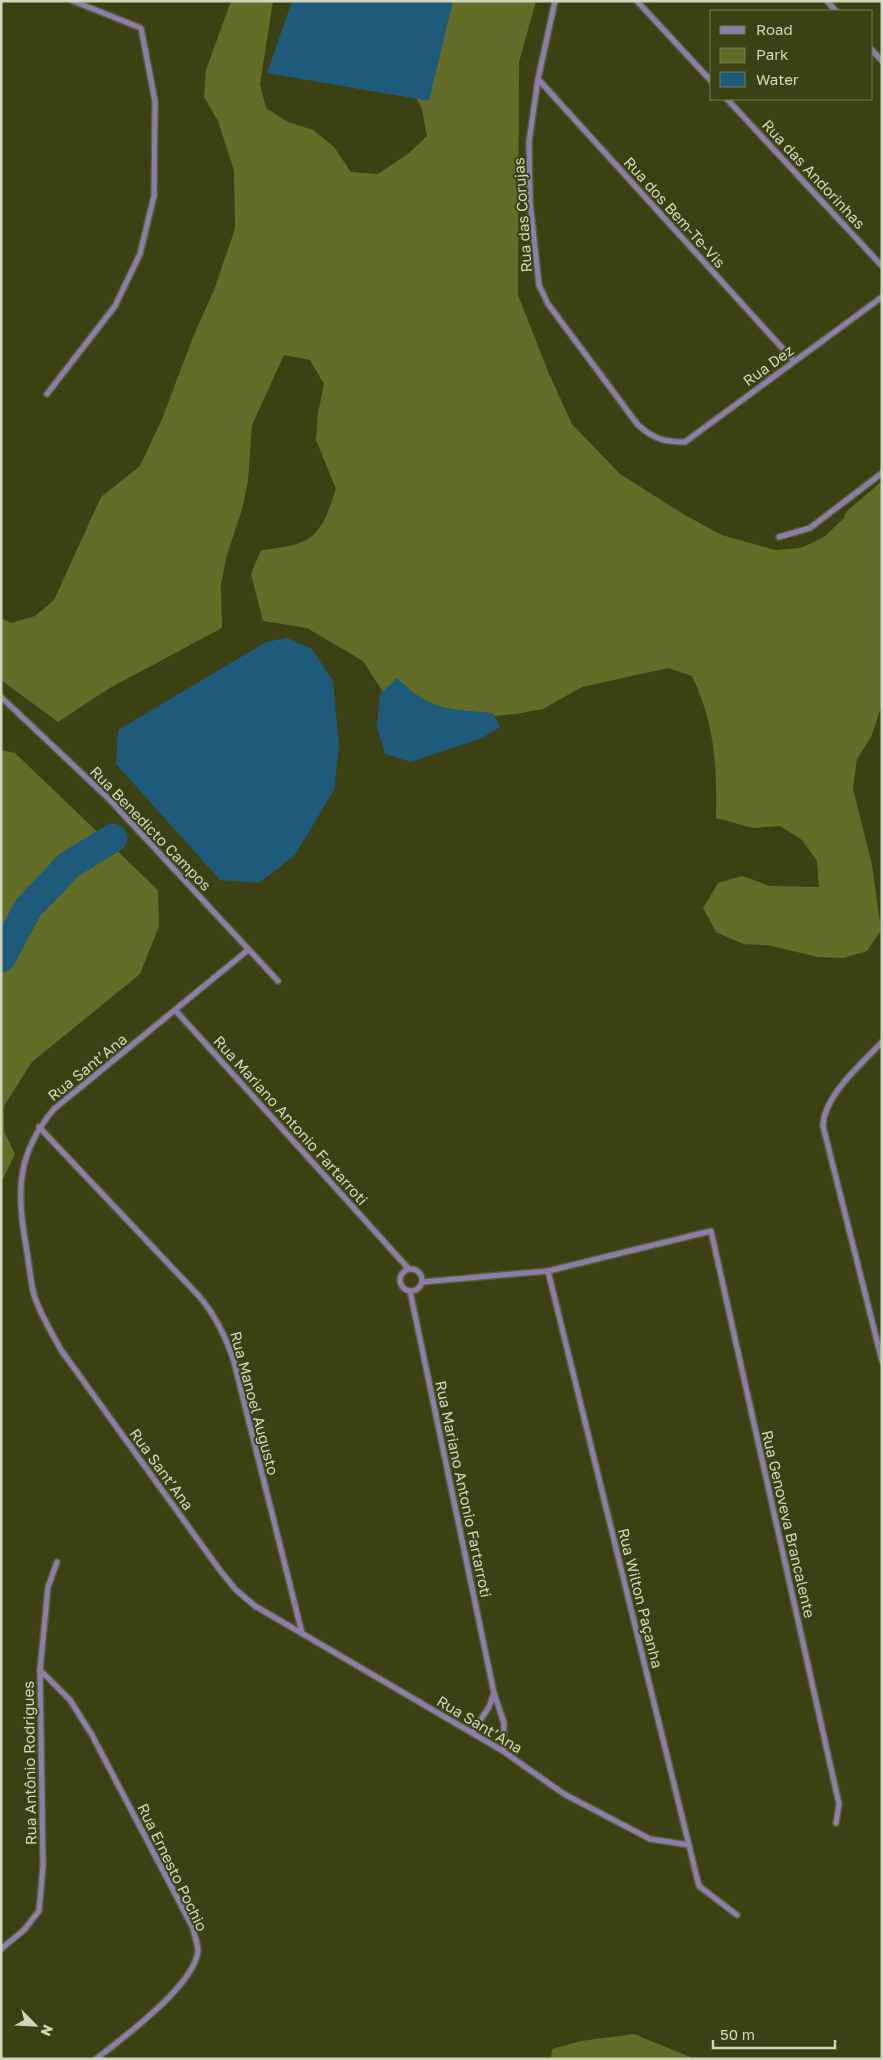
<svg xmlns="http://www.w3.org/2000/svg" width="883" height="2060" font-family="'Golos Text',sans-serif">
  <style>
    .green { fill: #646d28 }
    .water { fill: #1e5a7a }
    .lines { fill: none; stroke-linecap: round; stroke-linejoin: round }
    .river { stroke: #1e5a7a; stroke-width: 29 }
    .street-casing { stroke: #595f34; stroke-width: 8 }
    .street { stroke: #8a7ead; stroke-width: 5 }
    .labels { text-anchor: middle; dominant-baseline: central; stroke-width: 4; stroke-linejoin: round; paint-order: stroke }
    .street-label { font-size: 15px; fill: #d0d5bc; stroke: #3b4112 }
  </style>
  <rect width="100%" height="100%" fill="#3b4112"/>
  <g class="green">
    <path d="M231,1h42l-13,83 6,24 22,14 25,8 21,17 17,25 27,2 31,-21 18,-17 -5,-27 -17,-32 -18,-76h149l-17,61 -1,233 31,79 23,50 48,50 63,40 39,21 53,15 26,-2 23,-11 20,-19 2,-6 36,-31v224l-11,32 -14,22 -4,30 19,76 9,65 -14,21 -24,7 -25,-1 -51,-12 -24,-1 -27,-12 -13,-24 15,-25 24,-7 28,10 49,1 -2,-26 -15,-21 -22,-14 -27,2 -37,-10c1,-52 -1,-94 -24,-142l-24,-8 -86,19 -39,22 -27,5 -70,6 -54,-14 -29,-45 -56,-33 -44,-7 -12,-47 10,-24c52,-5 59,-12 75,-61l-20,-49 2,-27 6,-29 -14,-24 -26,-5 -32,70 -4,55 -5,26 -17,52 -5,27 1,43 -114,61 -50,33 -57,-42v-62l10,5 24,-7 19,-16 47,-103 39,-31 22,-47 31,-82 21,-47 21,-61 -1,-58 -16,-50 -14,-24 2,-27z"/>
    <polygon points="1,750 15,753 158,890 159,926 140,974 32,1062 4,1106 4,1131 15,1154 1,1183"/>
    <polygon points="634,2034 695,2059 551,2059 552,2049 581,2041"/>
  </g>
  <g class="water">
    <polygon points="292,1 453,1 429,101 267,73"/>
    <polygon points="287,638 312,649 333,681 339,747 334,790 295,855 259,883 220,880 116,764 118,730 266,642"/>
    <path d="M397,678c33,33 52,31 96,35l7,14 -18,11 -71,24 -26,-8 -8,-27 3,-33z"/>
  </g>
  <g class="lines">
    <polyline class="river" points="1,958 28,908 69,865 113,838"/>
    <defs>
      <g id="street">
        <path d="M555,1l-17,78 -9,63 1,60 9,83 9,19 90,121c16,14 26,17 47,17l197,-145"/>
        <polyline points="637,1 712,82"/>
        <polyline points="827,1 836,11"/>
        <polyline points="872,50 882,61"/>
        <polyline points="538,79 794,361"/>
        <polyline points="727,99 882,266"/>
        <polyline points="47,394 115,306 140,254 154,196 155,101 141,28 73,1"/>
        <polyline points="779,537 810,528 882,473"/>
        <polyline points="1,697 109,799 278,981"/>
        <path d="M248,950l-194,159c-37,44 -38,82 -28,137 3,16 4,33 8,49 6,19 18,38 27,55l158,219 17,21 19,16 248,145 61,43 86,45 39,6"/>
        <polyline points="176,1011 408,1268"/>
        <path d="M882,1042c-21,23 -58,53 -59,84l59,235"/>
        <path d="M39,1127l160,169c16,19 25,38 34,62l69,275"/>
        <circle cx="411" cy="1280" r="11"/>
        <polyline points="548,1271 699,1886 737,1915"/>
        <polyline points="422,1282 548,1271 711,1231 839,1804 836,1823"/>
        <polyline points="410,1291 494,1693 504,1723 503,1751"/>
        <path d="M40,1670l30,30 22,35 101,193c1,7 5,16 5,23 -4,35 -74,86 -102,108"/>
        <polyline points="472,1733 489,1707 494,1693"/>
        <polyline points="1,1949 24,1930 39,1911 43,1866 40,1670 48,1587 57,1562"/>
      </g>
    </defs>
    <use href="#street" class="street-casing"/>
    <use href="#street" class="street"/>
  </g>
  <g class="labels">
    <g class="street-label">
      <text transform="translate(814 174) rotate(47)">Rua das Andorinhas</text>
      <text transform="translate(675 212) rotate(48)">Rua dos Bem-Te-Vis</text>
      <text transform="translate(522 215) rotate(-94)">Rua das Corujas</text>
      <text transform="translate(768 365) rotate(-36)">Rua Dez</text>
      <text transform="translate(151 828) rotate(46)">Rua Benedicto Campos</text>
      <text transform="translate(87 1067) rotate(-39)">Rua Sant’Ana</text>
      <text transform="translate(291 1120) rotate(48)">Rua Mariano Antonio Fartarroti</text>
      <text transform="translate(255 1403) rotate(75)">Rua Manoel Augusto</text>
      <text transform="translate(162 1469) rotate(54)">Rua Sant’Ana</text>
      <text transform="translate(464 1489) rotate(78)">Rua Mariano Antonio Fartarroti</text>
      <text transform="translate(789 1524) rotate(77)">Rua Genoveva Brancalente</text>
      <text transform="translate(641 1598) rotate(76)">Rua Wilton Paçanha</text>
      <text transform="translate(480 1724) rotate(31)">Rua Sant’Ana</text>
      <text transform="translate(29 1763) rotate(-91)">Rua Antônio Rodrigues</text>
      <text transform="translate(173 1867) rotate(64)">Rua Ernesto Pochio</text>
    </g>
  </g>
  <rect width="883" height="2060" fill="none" stroke="#d0d5bc" stroke-width="5"/>
  <rect x="710" y="10" width="162" height="90" fill="#3b4112" stroke="#777c56"/>
  <rect x="720" y="26" width="25" height="8" fill="#8a7ead" stroke="#777c56"/>
  <text x="756" y="35" font-size="15" fill="#d0d5bc">Road</text>
  <rect x="720" y="48" width="25" height="15" fill="#646d28" stroke="#777c56"/>
  <text x="756" y="60" font-size="15" fill="#d0d5bc">Park</text>
  <rect x="720" y="72" width="25" height="15" fill="#1e5a7a" stroke="#777c56"/>
  <text x="756" y="85" font-size="15" fill="#d0d5bc">Water</text>
  <g transform="translate(35 2025) rotate(114)" stroke="#3b4112" stroke-width="4" paint-order="stroke">
  <path d="M0-4L9 19L0 12L-9 19Z" fill="#d0d5bc"/>
  <text y="-8" font-size="14" font-weight="bold" text-anchor="middle" fill="#d0d5bc">N</text>
  </g>
  <path d="M713 2040v8h122v-8" fill="none" stroke="#d0d5bc" stroke-width="2.5"/>
  <text x="720" y="2040" font-size="15" fill="#d0d5bc" stroke="#3b4112" stroke-width="4" paint-order="stroke">50 m</text>
</svg>
